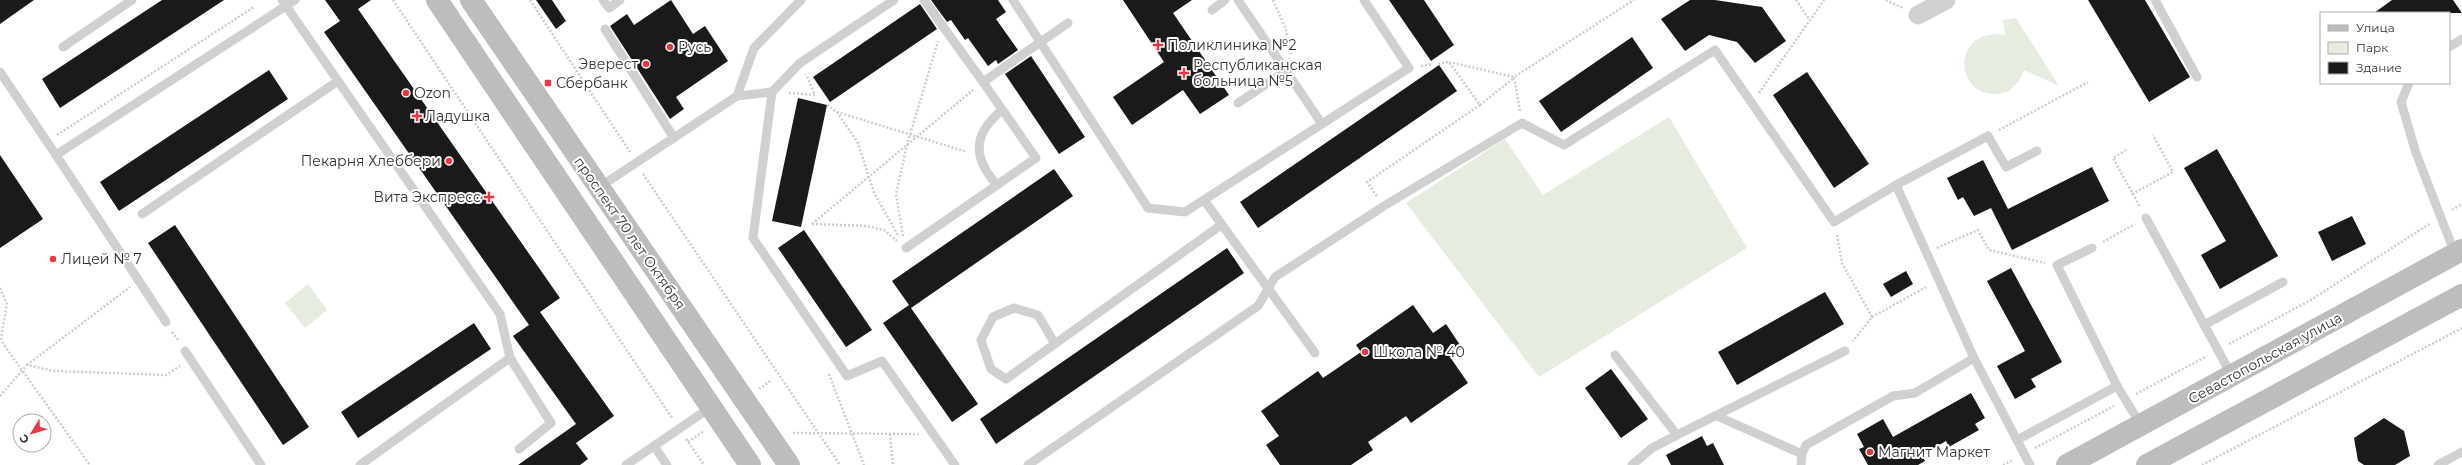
<svg xmlns="http://www.w3.org/2000/svg" width="2462" height="465" font-family="Montserrat,sans-serif">
  <style>
    .green { fill: #e6ecdf }
    .building { fill: #1a1a1a }
    .lines { fill: none; stroke-linecap: round; stroke-linejoin: round }
    .path { stroke: #cdcdcd; stroke-width: 2.5; stroke-dasharray: 2 2; stroke-linecap: butt }
    .lane { stroke: #d0d0d0; stroke-width: 9 }
    .street { stroke: #d0d0d0; stroke-width: 19 }
    .secondary { stroke: #bdbdbd; stroke-width: 22 }
    .poi-dot { fill: #e63946; stroke: #fff; stroke-width: 1.5 }
    .labels { text-anchor: middle; dominant-baseline: central; stroke-width: 4; stroke-linejoin: round; paint-order: stroke }
    .poi-label { font-size: 14px; fill: #333; stroke: #fff; text-anchor: start }
    .street-label { font-size: 14px; fill: #333; stroke: #fff }
  </style>
  <rect width="100%" height="100%" fill="#fff"/>
  <g class="green">
    <path d="M2016,18l43,68 -35,-16c-5,12 -12,23 -26,24 -46,3 -46,-67 7,-59l-2,-15z"/>
    <polygon points="1669,117 1747,248 1539,377 1406,203 1505,139 1543,195"/>
    <polygon points="308,284 327,310 305,328 285,303"/>
  </g>
  <g class="building">
    <polygon points="0,0 34,0 0,24"/>
    <polygon points="162,0 224,0 60,108 42,79"/>
    <polygon points="325,0 371,0 358,9 560,298 540,312 614,416 576,443 588,459 580,465 518,465 576,424 513,336 529,325 324,32 340,21"/>
    <polygon points="536,0 552,0 566,21 556,29"/>
    <polygon points="671,0 693,34 705,26 728,61 676,97 684,109 670,119 610,26 627,14 634,25"/>
    <polygon points="931,0 998,0 1006,12 996,19 1018,50 998,64 996,60 988,66 968,38 965,40 951,20 947,22"/>
    <polygon points="1123,0 1192,0 1173,13 1229,95 1200,114 1183,90 1132,125 1113,97 1164,62"/>
    <polygon points="1389,0 1424,0 1454,45 1431,61"/>
    <polygon points="1690,0 1715,0 1762,7 1786,41 1755,63 1737,42 1709,35 1685,51 1661,19"/>
    <polygon points="2088,0 2145,0 2190,77 2149,102"/>
    <polygon points="2392,0 2453,0 2462,13 2374,13"/>
    <polygon points="920,4 937,29 830,102 813,77"/>
    <polygon points="1632,37 1653,68 1561,132 1539,101"/>
    <polygon points="1031,56 1085,137 1059,154 1005,74"/>
    <polygon points="1439,65 1457,91 1258,228 1240,202"/>
    <polygon points="269,70 288,99 119,211 100,182"/>
    <polygon points="1807,72 1869,164 1834,188 1773,95"/>
    <polygon points="798,98 827,105 801,227 772,221"/>
    <polygon points="2217,149 2278,256 2220,289 2201,255 2226,241 2184,168"/>
    <polygon points="0,155 43,219 0,248"/>
    <polygon points="1983,160 2008,209 2092,167 2109,201 2012,250 1991,208 1974,216 1963,197 1958,200 1947,178"/>
    <polygon points="1054,169 1073,196 911,308 978,404 952,422 883,323 909,305 892,281"/>
    <polygon points="2352,216 2366,244 2332,261 2318,232"/>
    <polygon points="175,225 309,427 283,445 148,243"/>
    <polygon points="804,230 872,330 846,347 778,248"/>
    <polygon points="1227,248 1244,273 996,444 980,419"/>
    <polygon points="2011,268 2062,362 2031,379 2036,387 2015,399 1997,366 2025,351 1987,281"/>
    <polygon points="1906,271 1913,284 1891,297 1883,284"/>
    <polygon points="1825,292 1844,324 1737,385 1718,352"/>
    <polygon points="1413,305 1433,333 1446,324 1462,348 1450,357 1468,383 1411,423 1406,416 1368,442 1373,450 1351,465 1280,465 1266,445 1279,436 1261,411 1318,371 1323,378 1361,352 1356,345"/>
    <polygon points="474,323 491,349 358,438 341,412"/>
    <polygon points="1611,369 1648,419 1621,438 1585,388"/>
    <polygon points="1971,393 1985,418 1975,424 1979,430 1949,447 1946,441 1922,455 1925,461 1918,465 1868,465 1859,449 1864,447 1857,434 1883,419 1893,437"/>
    <polygon points="2384,418 2404,431 2410,456 2395,465 2364,465 2358,461 2354,438"/>
    <polygon points="1702,436 1707,446 1713,443 1724,465 1671,465 1666,455"/>
  </g>
  <g class="lines">
    <g class="path">
      <polyline points="393,0 672,418"/>
      <polyline points="530,0 630,152"/>
      <polyline points="1273,0 1285,27 1291,54"/>
      <polyline points="1796,0 1809,19"/>
      <polyline points="1886,0 1903,8"/>
      <polyline points="1449,62 1514,77"/>
      <polyline points="1421,66 1433,64"/>
      <polyline points="789,93 815,95 806,74"/>
      <polyline points="1759,93 1824,0"/>
      <polyline points="827,105 837,112 967,152"/>
      <polyline points="1480,105 1514,78"/>
      <polyline points="1520,111 1514,77 1634,0"/>
      <polyline points="837,112 858,143 874,193 899,237"/>
      <polyline points="1999,130 2088,82"/>
      <polyline points="57,135 254,7"/>
      <polyline points="2126,150 2113,158 2140,207"/>
      <polyline points="643,174 840,465"/>
      <polyline points="2132,194 2173,172 2153,135"/>
      <polyline points="1377,196 1367,182 1480,105 1449,62 1438,64"/>
      <polyline points="2452,210 2462,204"/>
      <polyline points="812,224 973,90"/>
      <polyline points="812,224 867,226 884,230 897,241"/>
      <polyline points="1837,235 1842,263 1872,317 1853,341"/>
      <polyline points="903,236 896,194 907,145 938,41"/>
      <polyline points="2103,242 2135,224"/>
      <polyline points="1937,248 1978,230 1989,250 2045,263"/>
      <polyline points="0,288 7,304 1,338 4,345 90,465"/>
      <polyline points="1872,317 1928,286"/>
      <polyline points="172,332 179,341"/>
      <polyline points="2229,344 2309,301 2431,223"/>
      <polyline points="27,365 130,287"/>
      <polyline points="829,374 864,465"/>
      <polyline points="759,389 770,381"/>
      <polyline points="2136,394 2207,356"/>
      <polyline points="0,396 27,365 54,371 166,375 180,366"/>
      <polyline points="793,433 918,434"/>
      <polyline points="890,434 893,465"/>
      <polyline points="686,439 704,465"/>
      <polyline points="688,442 704,431"/>
      <polyline points="2035,448 2114,406"/>
      <polyline points="2003,465 2013,460"/>
      <polyline points="2202,465 2462,328"/>
    </g>
    <g class="lane">
      <polyline points="603,0 609,8 620,0"/>
      <polyline points="894,0 800,63 772,92 753,238 847,376 882,361 955,465"/>
      <polyline points="924,0 983,82 1068,23"/>
      <polyline points="1013,0 1148,208 1185,212 1409,68 1364,0"/>
      <polyline points="1238,0 1322,124"/>
      <polyline points="2155,0 2197,77"/>
      <polyline points="1212,10 1225,0"/>
      <polyline points="605,29 674,138"/>
      <polyline points="63,47 132,0"/>
      <polyline points="2449,47 2462,39"/>
      <polyline points="0,72 56,155 295,0"/>
      <polyline points="338,81 500,314 510,358 551,423 519,449"/>
      <polyline points="2409,83 2401,102 2416,153 2455,254"/>
      <polyline points="737,96 754,48 801,0"/>
      <polyline points="1238,103 1286,71"/>
      <polyline points="56,155 166,322"/>
      <path d="M997,185c-25,-28 -24,-51 5,-75"/>
      <polyline points="1896,185 1988,136 2006,167 2037,151"/>
      <polyline points="598,188 737,96 772,92"/>
      <polyline points="1204,200 1315,353"/>
      <polyline points="142,214 338,81 282,0"/>
      <polyline points="2146,218 2232,376"/>
      <polyline points="906,248 1036,158 983,82"/>
      <polyline points="2092,248 2057,265 2117,386 2141,425"/>
      <polyline points="2204,325 2283,282"/>
      <polyline points="1055,344 1038,315 1014,308 993,317 981,340 991,369 1006,379 1221,225"/>
      <polyline points="185,351 261,465"/>
      <polyline points="1615,355 1677,435"/>
      <polyline points="1974,358 2030,465"/>
      <polyline points="1717,416 1802,454"/>
      <polyline points="2017,440 2117,386"/>
      <polyline points="654,446 667,465"/>
      <polyline points="360,465 510,358"/>
      <polyline points="626,465 711,407"/>
      <polyline points="1028,465 1258,306 1275,277 1384,206 1522,123 1564,145 1715,50 1834,222 1896,185 1974,358 1915,393 1893,396 1806,445 1802,454 1801,465"/>
      <polyline points="1632,465 1652,448 1677,435 1845,351"/>
      <polyline points="2438,465 2462,452"/>
    </g>
    <polyline class="street" points="1918,15 1946,0"/>
    <g class="secondary">
      <polyline points="437,0 750,465"/>
      <polyline points="471,0 789,465"/>
      <polyline points="2067,465 2462,250"/>
      <polyline points="2147,465 2462,295"/>
    </g>
  </g>
  <g class="poi-dot">
    <path d="M1156 39h4v4h4v4h-4v4h-4v-4h-4v-4h4z"/>
    <circle cx="670" cy="47" r="4"/>
    <circle cx="646" cy="64" r="4"/>
    <path d="M1182 67h4v4h4v4h-4v4h-4v-4h-4v-4h4z"/>
    <rect x="544" y="79" width="8" height="8" rx="2"/>
    <circle cx="406" cy="93" r="4"/>
    <path d="M415 110h4v4h4v4h-4v4h-4v-4h-4v-4h4z"/>
    <circle cx="449" cy="161" r="4"/>
    <path d="M487 191h4v4h4v4h-4v4h-4v-4h-4v-4h4z"/>
    <circle cx="53" cy="259" r="4"/>
    <circle cx="1365" cy="352" r="4"/>
    <circle cx="1870" cy="452" r="4"/>
  </g>
  <g class="labels">
    <g class="poi-label">
      <text x="1167" y="45">Поликлиника №2</text>
      <text x="678" y="47">Русь</text>
      <text x="638" y="64" text-anchor="end">Эверест</text>
      <text x="1193" y="65">Республиканская<tspan x="1193" dy="16">больница №5</tspan></text>
      <text x="556" y="83">Сбербанк</text>
      <text x="414" y="93">Ozon</text>
      <text x="425" y="116">Ладушка</text>
      <text x="441" y="161" text-anchor="end">Пекарня Хлеббери</text>
      <text x="481" y="197" text-anchor="end">Вита Экспресс</text>
      <text x="61" y="259">Лицей № 7</text>
      <text x="1373" y="352">Школа № 40</text>
      <text x="1878" y="452">Магнит Маркет</text>
    </g>
    <g class="street-label">
      <text transform="translate(630 233) rotate(55)">проспект 70 лет Октября</text>
      <text transform="translate(2265 358) rotate(-29)">Севастопольская улица</text>
    </g>
  </g>
  <rect x="2320" y="12" width="130" height="72" fill="#ffffff" stroke="#adadad"/>
  <rect x="2328" y="25" width="20" height="6" fill="#bdbdbd" stroke="#adadad"/>
  <text x="2356" y="32" font-size="12" fill="#333333">Улица</text>
  <rect x="2328" y="42" width="20" height="12" fill="#e6ecdf" stroke="#adadad"/>
  <text x="2356" y="52" font-size="12" fill="#333333">Парк</text>
  <rect x="2328" y="62" width="20" height="12" fill="#1a1a1a" stroke="#adadad"/>
  <text x="2356" y="72" font-size="12" fill="#333333">Здание</text>
  <g transform="translate(32 433) rotate(232)"><circle r="19" fill="#ffffff" stroke="#adadad"/>
  <path d="M0-3L7 15L0 10L-7 15Z" fill="#e63946"/>
  <text y="-6" font-size="11" font-weight="bold" text-anchor="middle" fill="#333333">С</text>
  </g>
</svg>
